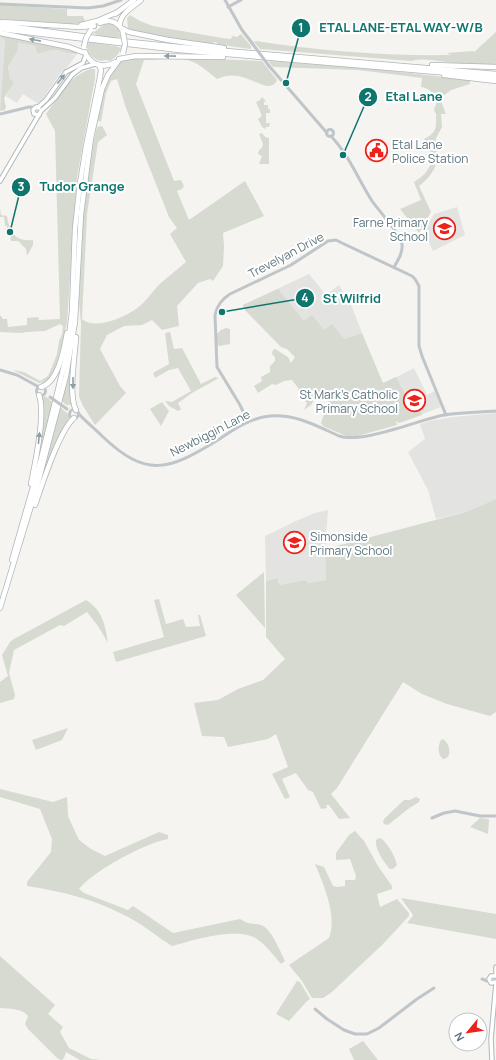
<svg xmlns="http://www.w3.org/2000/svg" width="496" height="1060" font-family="Manrope,sans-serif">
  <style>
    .built { fill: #e3e4e2 }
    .green { fill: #d6dad0 }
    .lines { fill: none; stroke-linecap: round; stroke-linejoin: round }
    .secondary-casing { stroke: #afb8bb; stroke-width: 5.5 }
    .trunk-casing { stroke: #b0b6b8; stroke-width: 6 }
    .tertiary { stroke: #bfc5c8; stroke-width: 3 }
    .secondary { stroke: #fff; stroke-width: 3.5 }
    .trunk { stroke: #fff; stroke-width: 4.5 }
    .trunk-bridge-casing { stroke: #b0b6b8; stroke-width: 6; stroke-linecap: butt }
    .tertiary-bridge { stroke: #bfc5c8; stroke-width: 3 }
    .trunk-bridge { stroke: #fff; stroke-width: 4.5 }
    .oneway { fill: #8e9fa5 }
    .labels { text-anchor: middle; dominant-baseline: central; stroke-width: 4; stroke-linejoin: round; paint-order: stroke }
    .poi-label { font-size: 12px; fill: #5e767e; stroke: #fff; text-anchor: start }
    .street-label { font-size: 12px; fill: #5e767e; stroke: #fff }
    .leader { fill: none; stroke: #0f766e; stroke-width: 1.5 }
    .callout-dot { fill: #0f766e; stroke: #fff; stroke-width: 1.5 }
    .mark-label { font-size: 12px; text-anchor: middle; font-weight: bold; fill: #fff }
    .callout-label { font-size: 13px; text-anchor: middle; font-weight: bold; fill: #0f766e; stroke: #fff; stroke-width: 4; stroke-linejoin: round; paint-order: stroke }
  </style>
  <rect width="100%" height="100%" fill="#f5f4f1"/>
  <g class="built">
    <polygon points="0,37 5,38 0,110"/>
    <polygon points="17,43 35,46 37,54 51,50 57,50 65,51 73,55 77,54 68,66 60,74 42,100 37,103 23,94 17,103 6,96 13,82 10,79 8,67 18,50"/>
    <polygon points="457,207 465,235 433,251 427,239 421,235 434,214"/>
    <polygon points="309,274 326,295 339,285 352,307 362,333 295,357 287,349 281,347 245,310 243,305"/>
    <polygon points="414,368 427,395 435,391 441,407 399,423 383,384"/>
    <polygon points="496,413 496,499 466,512 436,519 428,490 408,452 425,439 420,424 429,421 453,417"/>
    <polygon points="328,510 325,549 326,580 308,583 306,580 279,585 278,578 266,581 265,536 296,521 315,513"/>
  </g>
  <g class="green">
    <polygon points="0,5 67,9 67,16 83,16 85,21 84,23 72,24 0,19"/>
    <path d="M130,15l10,6 13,5 69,12 9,1 1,-3 5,1 4,-3 10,12v3c-11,-1 -22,-4 -33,-4l-2,-3 -9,2 -36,-5 -37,-8 -6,-3 -1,-10z"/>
    <path d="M106,23c9,1 13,5 15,14 -7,2 -21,0 -28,-4z"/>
    <path d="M496,32v32c-14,0 -28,0 -41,-1 -15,-1 -29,-6 -44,-2l-151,-12 -6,-7 2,-1c64,10 129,15 194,14h1l-4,-2 26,-2 1,1z"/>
    <path d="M0,34l77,16v4c-6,1 -13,-3 -20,-4 -7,0 -13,2 -20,4l-2,-8 -17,-3v7l-10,17 2,12 4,3 -10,16 2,9 -1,3 -5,1 5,-72 -5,-2z"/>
    <path d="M89,42l26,4 6,2c-2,6 -6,10 -11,13l-5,-1 -4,1c-8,-2 -12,-6 -14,-13z"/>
    <path d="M164,57l98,4 15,19c-2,5 -6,6 -11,6 -18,-6 -30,-16 -49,-7 -9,-7 -18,-16 -29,-19 -14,-3 -30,0 -44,0l-8,24 38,97 7,-1 3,6 -2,3 -5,2 12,29 56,-39 19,35 -41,17 1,13 -1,20 -10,15 -3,-2 -12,4 -21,23 2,20 -17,4 -10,-10 -10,5 -18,1 -17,9 -7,14 20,37 6,7 -31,32 -12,-19 -4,-10 2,-72 -2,-23 3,-73 8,-72 7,-29 5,-1 5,9 -9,7 -11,72 -5,105c14,12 47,-3 59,-14 8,-7 13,-16 21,-23 8,-7 16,-13 24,-20l-16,-28 7,-6 -8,-11 -43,-109 -9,-29 -6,2 -5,12 -5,29 -4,-2c4,-18 11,-57 32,-62 11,-2 24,-1 35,-1z"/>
    <path d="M271,61l113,9 86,10v4l-19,6 -8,6 -2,5 5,13h-5l1,13 -6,11 1,24 -6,-2 -1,-11 -6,-10c14,-7 12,-12 12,-26h-1l-1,-4c7,-10 -3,-21 -13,-22l1,-9 -64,-8 -85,-3 -4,-5z"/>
    <path d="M91,69h4v9l-18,99 -10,145 -7,32 -5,15 -7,12 -9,2 -26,-13 11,2 16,9 8,-5 4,-9 5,-13 2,-13 3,-7 1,-8 -3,-2 -15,7 -19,1 -4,1 -22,-1v-17l3,4h4l1,8 19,-2v-7l11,-1 1,3 21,-1 -5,-188 -9,-17c12,-16 24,-39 45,-45z"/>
    <polygon points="262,97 266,101 264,102 264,105 268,105 268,109 270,109 270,113 266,113 266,123 270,123 269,127 266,127 265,129 262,127 258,119 262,116 256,102 260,100"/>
    <polygon points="262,133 265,137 269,138 269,164 259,164 262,156 258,154 259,150 262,148 263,144 259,134"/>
    <path d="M431,163l5,2c-4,9 -9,15 -17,21l12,26 -12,21 -19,-24 21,-9 -7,-18c9,-6 13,-9 17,-19z"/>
    <path d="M0,209l1,6 6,1c2,15 8,26 26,24v5l-6,11 -1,-7 -8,-8h-7l-1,-7h-2l-1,-8h-2l-1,-9h-4z"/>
    <path d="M278,289l26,32 8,-6 12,15 8,-6 12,15 18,-6 21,50 13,-6 14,27 7,-2 5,13 -23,8 -3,-2 1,4 -43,12 -8,-1 -23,-10 -2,-3 5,-15 6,-2 -7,-8 -10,-4v2l-3,8 -8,6 3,-7c-4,-5 -9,-7 -8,-14l-7,-9 -8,1 -8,4 -4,-1 -14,9 -4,-7 8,-5 -1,-4 9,-5v-6l5,-5v-4l-3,-3 1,-4 2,-1 13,8 3,6 4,-6 -8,-8 -6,-2 -36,-37 -2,-5z"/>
    <polygon points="226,328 230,329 230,344 219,346 217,344 217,334 221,330"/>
    <polygon points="170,332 174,349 182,348 201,384 215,377 219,378 192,393 178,403 181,409 178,411 169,406 165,401 172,402 191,391 178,368 169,370 155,378 153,373 169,364 165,333"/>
    <polygon points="73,347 72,405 66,405 62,401"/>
    <polygon points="44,396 50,399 49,400 53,402 34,475 41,397"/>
    <polygon points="162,402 169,411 161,426 150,409"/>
    <polygon points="60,407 67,413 71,419 39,488"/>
    <polygon points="496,499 496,712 490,716 447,704 422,694 403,682 337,788 331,794 350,818 339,819 329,805 326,805 327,808 321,809 313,792 308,790 296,773 282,779 290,797 285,799 272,774 288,767 276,734 268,739 228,747 224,737 202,736 194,703 218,700 238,689 263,680 285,659 266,637 266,581 278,578 279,585 306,580 308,583 326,580 325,549 466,512"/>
    <polygon points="264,572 264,573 265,628 236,595"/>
    <polygon points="159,599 166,624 183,619 186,627 200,626 198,615 200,615 206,636 116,662 113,652 164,637 154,600"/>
    <path d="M86,600c17,11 19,25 22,43l-10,-17 -11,-14 -23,14 -4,-1 -46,25 -5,23 6,22 -1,4 -14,4v-21l8,-6 -6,-21 8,-13 4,-3z"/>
    <polygon points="68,728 62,740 36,750 32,740"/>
    <path d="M443,739c7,5 10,19 0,20 -6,-5 -5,-14 -2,-19z"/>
    <path d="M0,789l53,13 14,-5 1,19 11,24 12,9 14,7 54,-24 9,3v4c-23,4 -75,32 -89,50l5,4 44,17 5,-4 40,27 67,-14c11,7 10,3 21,6 10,3 19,26 24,36l-4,3c-7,-8 -15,-19 -24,-25 -19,-13 -64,1 -85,7 -16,-10 -32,-24 -50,-32 -29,-15 -62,-23 -95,-28v-4l24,-30 1,-13 -12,-30 -40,-12z"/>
    <polygon points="416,797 420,799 419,802 408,809 388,825 384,824 383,822 384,819 404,800 410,800"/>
    <polygon points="480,818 488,819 489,820 488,834 470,827"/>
    <path d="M355,831l9,10 14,25 14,20v3l-15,5 3,13 17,-8 12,14v3l-26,28 -51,48 -9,6h-11l-10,-17 -13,-16 40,-27c9,-21 -6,-55 -14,-74l9,3 9,19 4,1 8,-1v-6h10l1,-4 -6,-17 -14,1v-7l13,-18z"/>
    <path d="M379,838l3,1c7,7 12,15 15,26l-4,4h-3l-2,-2c-6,-8 -13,-18 -12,-27z"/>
    <polygon points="401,898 496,914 496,939 407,923 412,917 413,915"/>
    <path d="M0,956l55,49 -7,9 15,13 -3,5 9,16 22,11 10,1h-21l-14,-8 -2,6 -2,2 -4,-1 -30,-30 -3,-5 3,-8c-6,-8 -18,-7 -28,-8z"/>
    <polygon points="297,981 300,982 310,999 306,1002 289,1021 276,1014"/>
    <polygon points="363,1041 378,1060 354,1060 349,1049"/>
  </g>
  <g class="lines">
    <defs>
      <g id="secondary">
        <polyline points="38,107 46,100 66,72 83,63 86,55"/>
        <polyline points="39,115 34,114 33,110 36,107 39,108"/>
        <polyline points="0,181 41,111 55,98 72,75 81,68 95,64"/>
        <polyline points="496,967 496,976"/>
        <polyline points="496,976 491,976 489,979 491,983 496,982"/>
        <polyline points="492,1060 491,1039 496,983"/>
      </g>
      <g id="trunk">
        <polyline points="115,14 134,0"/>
        <polyline points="2,22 79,27 94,26"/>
        <path d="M100,23c9,-4 17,-2 22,7"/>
        <polyline points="0,25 111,40 180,47 496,74"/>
        <polyline points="81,25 97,21 118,12"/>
        <path d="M120,26c-1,-12 13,-19 21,-26"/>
        <polyline points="121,28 129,32 168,40 224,48"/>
        <polyline points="0,29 179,50 496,77"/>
        <polyline points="0,33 69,47 85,53"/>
        <path d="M85,52c5,13 19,17 31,10"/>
        <polyline points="119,59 136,56 223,57"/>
        <polyline points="432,65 496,67"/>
        <polyline points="444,75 496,81"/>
        <path d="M76,337c-1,19 -8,58 0,73"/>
        <path d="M41,387c18,-5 23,-39 26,-54"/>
        <path d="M31,484c4,-21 15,-70 8,-89"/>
        <path d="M35,505c7,-20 24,-74 39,-87"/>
        <polyline points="12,560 41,459 67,353 72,311 75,229 80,183 86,146 100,77 101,70 99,65"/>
        <polyline points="0,608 38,483 66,376 75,322 81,214 91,138 102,89 108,75 119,60"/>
      </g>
    </defs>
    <use href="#secondary" class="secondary-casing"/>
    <use href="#trunk" class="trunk-casing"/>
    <g class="tertiary">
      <polyline points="225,0 242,30 252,43"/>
      <polyline points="0,4 88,8 103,6 121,0"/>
      <polyline points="228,7 241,0"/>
      <polyline points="269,66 327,133"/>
      <polyline points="0,114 29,107 36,107"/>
      <circle cx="330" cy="133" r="3.5"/>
      <path d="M331,136c18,19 27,43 41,65 7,10 28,32 30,43 1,9 -4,16 -8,23"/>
      <polyline points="0,370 17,375 39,387"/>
      <circle cx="41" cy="391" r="4.5"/>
      <circle cx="74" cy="414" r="4.5"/>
      <path d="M78,413c7,8 16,15 24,23 45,43 67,34 116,4 16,-11 32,-22 52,-24 26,-2 47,10 69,20 23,8 79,-16 105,-21 17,-3 35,-3 52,-4"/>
      <path d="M248,422l-8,-17 -23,-38 -2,-52c2,-10 7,-16 15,-21l61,-29 37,-24 8,-1 6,3 70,33 3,3 4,7v60l3,10 24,59"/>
      <polyline points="432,818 444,813 455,811 480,816 496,816"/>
      <polyline points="482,979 490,982"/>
      <polyline points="315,1009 327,1019 344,1030 355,1034 367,1034 379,1028 417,999 434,988"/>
    </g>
    <use href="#secondary" class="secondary"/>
    <use href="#trunk" class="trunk"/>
    <defs>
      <g id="trunk-bridge">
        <polyline points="84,47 86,38 91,30"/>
        <polyline points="123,53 125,44 123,33"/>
      </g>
    </defs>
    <use href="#trunk-bridge" class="trunk-bridge-casing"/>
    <g class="tertiary-bridge">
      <polyline points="252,43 269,66"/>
      <polyline points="50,397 67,409"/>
    </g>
    <use href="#trunk-bridge" class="trunk-bridge"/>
  </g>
  <defs><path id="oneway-solid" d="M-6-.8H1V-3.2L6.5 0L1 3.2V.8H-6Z"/></defs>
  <g class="oneway">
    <use href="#oneway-solid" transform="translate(35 40) rotate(-169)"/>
    <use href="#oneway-solid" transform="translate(170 56) rotate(-179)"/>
    <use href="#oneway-solid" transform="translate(61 79) rotate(-52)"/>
    <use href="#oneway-solid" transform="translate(73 383) rotate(90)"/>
    <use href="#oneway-solid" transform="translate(39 438) rotate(-84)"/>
  </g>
  <defs>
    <symbol id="civic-ring" viewBox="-11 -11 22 22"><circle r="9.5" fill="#fff" stroke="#ec231b" stroke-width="1.5"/><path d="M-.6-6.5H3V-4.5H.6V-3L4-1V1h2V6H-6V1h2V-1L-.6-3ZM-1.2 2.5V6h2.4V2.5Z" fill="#ec231b"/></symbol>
    <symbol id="school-ring" viewBox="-11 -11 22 22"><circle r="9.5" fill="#fff" stroke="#ec231b" stroke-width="1.5"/><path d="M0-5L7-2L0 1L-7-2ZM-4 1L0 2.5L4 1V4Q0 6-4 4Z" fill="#ec231b"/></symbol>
  </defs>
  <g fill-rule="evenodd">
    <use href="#civic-ring" x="364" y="138" width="25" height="25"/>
    <use href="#school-ring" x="432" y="216" width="25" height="25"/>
    <use href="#school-ring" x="402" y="388" width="25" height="25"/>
    <use href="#school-ring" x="282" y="530" width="25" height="25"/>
  </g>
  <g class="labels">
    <g class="poi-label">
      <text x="392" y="144">Etal Lane<tspan x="392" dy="14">Police Station</tspan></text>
      <text x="428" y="222" text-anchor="end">Farne Primary<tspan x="428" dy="14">School</tspan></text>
      <text x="398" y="394" text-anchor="end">St Mark's Catholic<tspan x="398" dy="14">Primary School</tspan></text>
      <text x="310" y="536">Simonside<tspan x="310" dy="14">Primary School</tspan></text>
    </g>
    <g class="street-label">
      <text transform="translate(286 255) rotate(-28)">Trevelyan Drive</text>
      <text transform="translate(210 433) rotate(-27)">Newbiggin Lane</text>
    </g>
  </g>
  <path class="leader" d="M286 83L301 28M343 155L368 97M10 232L21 187M222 312L305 298"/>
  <g class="callout-dot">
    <circle cx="286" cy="83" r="4"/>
    <circle cx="343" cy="155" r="4"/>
    <circle cx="10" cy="232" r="4"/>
    <circle cx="222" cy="312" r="4"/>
    <circle cx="301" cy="28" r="10"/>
    <circle cx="368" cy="97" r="10"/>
    <circle cx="21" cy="187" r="10"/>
    <circle cx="305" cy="298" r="10"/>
  </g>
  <g class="mark-label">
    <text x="301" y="32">1</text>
    <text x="368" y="101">2</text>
    <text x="21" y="191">3</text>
    <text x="305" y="302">4</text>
  </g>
  <g class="callout-label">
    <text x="401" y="32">ETAL LANE-ETAL WAY-W/B</text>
    <text x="414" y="101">Etal Lane</text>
    <text x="82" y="191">Tudor Grange</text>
    <text x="352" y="303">St Wilfrid</text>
  </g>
  <g transform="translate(468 1032) rotate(241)"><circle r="19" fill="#ffffff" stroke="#bfc8cb"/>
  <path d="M0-3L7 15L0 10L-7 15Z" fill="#ec231b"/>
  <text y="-6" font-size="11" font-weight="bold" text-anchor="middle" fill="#5e767e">N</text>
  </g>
</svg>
